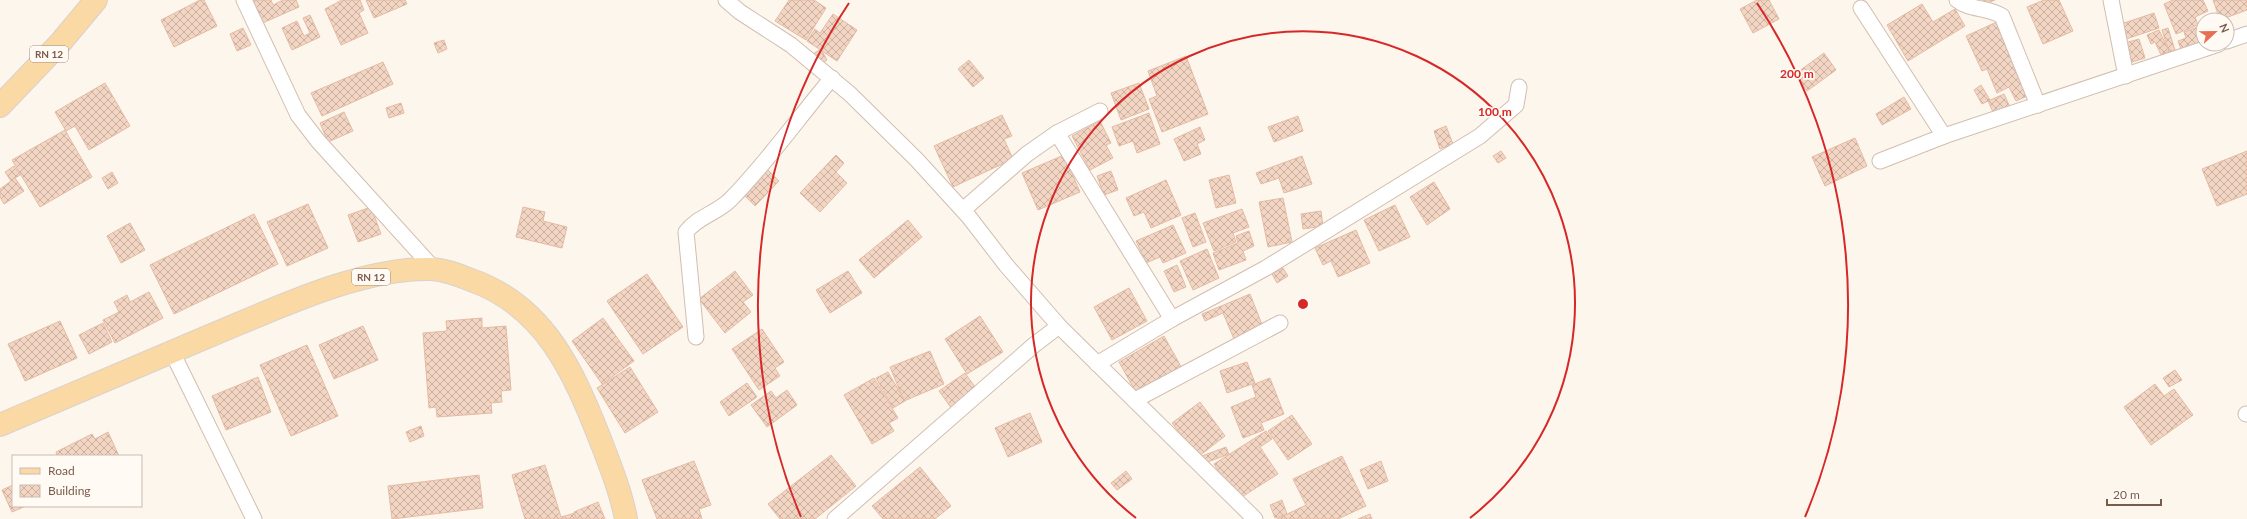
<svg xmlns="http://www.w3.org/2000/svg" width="2247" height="519" font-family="Lato,sans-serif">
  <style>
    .building { fill: url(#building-cross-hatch); stroke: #e6bba3 }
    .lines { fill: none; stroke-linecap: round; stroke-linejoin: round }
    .minor-casing { stroke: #d1beb0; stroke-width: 17 }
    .primary-casing { stroke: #dad1cd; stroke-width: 24 }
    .minor { stroke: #fff; stroke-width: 15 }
    .primary { stroke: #fbd9a5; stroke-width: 22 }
    .ring { fill: none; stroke: #d62828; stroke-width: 2 }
    .labels { text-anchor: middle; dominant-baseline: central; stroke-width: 3.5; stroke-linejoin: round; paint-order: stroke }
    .shield { fill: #fffaf3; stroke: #a28b7f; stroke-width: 1 }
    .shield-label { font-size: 10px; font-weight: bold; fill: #7a5c4d }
    .centre { fill: #d62828; stroke: #fffaf3; stroke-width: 2 }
    .ring-label { font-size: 12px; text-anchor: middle; font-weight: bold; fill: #d62828; stroke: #fffaf3; stroke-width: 3.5; stroke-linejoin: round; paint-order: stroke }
  </style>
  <defs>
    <pattern id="building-cross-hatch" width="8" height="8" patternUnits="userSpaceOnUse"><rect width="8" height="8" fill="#f3d5c3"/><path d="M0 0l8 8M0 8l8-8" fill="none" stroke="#cab0a1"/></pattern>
  </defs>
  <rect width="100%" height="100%" fill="#fdf6ec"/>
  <g class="building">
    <polygon points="200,0 204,0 217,26 174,47 161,20"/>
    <polygon points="247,0 271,0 273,5 283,0 296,0 299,7 258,25"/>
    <polygon points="342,0 360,0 364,10 359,13 368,33 341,45 325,9"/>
    <polygon points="366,0 405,0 407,4 374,18"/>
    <polygon points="789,0 814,0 826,8 806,40 775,21"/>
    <polygon points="1757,0 1769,0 1779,19 1753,33 1740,9"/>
    <polygon points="1983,0 1995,0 1985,4"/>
    <polygon points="2044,0 2059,0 2073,31 2043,44 2027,7"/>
    <polygon points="2173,0 2203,0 2208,11 2195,17 2198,25 2176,34 2164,4"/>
    <polygon points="2213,0 2247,0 2247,10 2220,20"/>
    <polygon points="1922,4 1933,22 1955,9 1965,26 1908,61 1887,25"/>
    <polygon points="2154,13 2159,28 2126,39 2121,24"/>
    <polygon points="833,14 857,30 837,61 807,41 815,29 820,33"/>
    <polygon points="310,15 320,37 292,50 282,28 297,21 304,36 310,33 303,18"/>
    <polygon points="1999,21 2032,94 2016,101 2009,87 1997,93 1987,69 1982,71 1966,36"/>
    <polygon points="2198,27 2203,41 2181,49 2178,41 2186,38 2184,32"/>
    <polygon points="243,28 251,45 237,51 230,34"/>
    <polygon points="2168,28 2175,50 2169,52 2162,30"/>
    <polygon points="2159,30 2169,51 2161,55 2155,42 2151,44 2147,35"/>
    <polygon points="2139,39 2145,58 2132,62 2125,43"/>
    <polygon points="444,40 447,49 438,53 434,43"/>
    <polygon points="821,49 827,60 809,71 803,60"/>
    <polygon points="1824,53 1836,70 1807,91 1795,74"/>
    <polygon points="1186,56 1208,114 1162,132 1149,99 1157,96 1148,71"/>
    <polygon points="969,60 984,78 973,87 958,69"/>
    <polygon points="383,62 393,84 322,116 311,93"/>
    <polygon points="105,83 130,126 89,150 75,126 66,131 55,112"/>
    <polygon points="1139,83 1149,109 1121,120 1111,93"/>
    <polygon points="1981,85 1990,100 1982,104 1974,90"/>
    <polygon points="2004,94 2010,107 1994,114 1988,101"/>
    <polygon points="1904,97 1911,109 1882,125 1876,114"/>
    <polygon points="401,103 404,113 389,118 386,108"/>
    <polygon points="344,112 353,131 328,142 320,123"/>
    <polygon points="1149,113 1160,144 1137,153 1133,141 1119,146 1112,127"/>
    <polygon points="1002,115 1012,136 1004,139 1013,159 953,187 934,146"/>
    <polygon points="1298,116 1303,131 1274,142 1268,127"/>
    <polygon points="1100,121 1111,143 1106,145 1113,158 1090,170 1072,136"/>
    <polygon points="1446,126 1453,144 1440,149 1434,131"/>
    <polygon points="1200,127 1205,140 1197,144 1201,154 1184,161 1174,139"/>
    <polygon points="65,130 92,177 40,207 12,160"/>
    <polygon points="1855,138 1867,166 1825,186 1812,157"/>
    <polygon points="1501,151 1506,158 1498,163 1493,156"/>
    <polygon points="2247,151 2247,194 2217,206 2202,169"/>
    <polygon points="836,155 844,163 836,172 847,183 820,212 800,193"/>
    <polygon points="1064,155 1080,192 1038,210 1022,173"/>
    <polygon points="1302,156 1312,184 1284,193 1279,178 1261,184 1256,173"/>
    <polygon points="14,166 20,175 15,178 24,191 4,204 0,197 0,189 11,181 5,172"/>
    <polygon points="765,167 779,181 755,206 740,191"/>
    <polygon points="1111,171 1118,190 1104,195 1097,176"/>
    <polygon points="112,172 118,183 108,189 102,178"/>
    <polygon points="1229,175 1236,203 1216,208 1209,180"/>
    <polygon points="1166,180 1181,215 1151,228 1144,212 1134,216 1126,198"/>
    <polygon points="1434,182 1450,209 1427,225 1410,197"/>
    <polygon points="1283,198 1292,242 1268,247 1259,202"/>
    <polygon points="308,204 328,248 287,266 267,222"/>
    <polygon points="1395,205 1410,237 1379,251 1364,220"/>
    <polygon points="371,207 381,234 358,242 348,215"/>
    <polygon points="523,207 545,212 543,221 567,227 562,248 516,237"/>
    <polygon points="1242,209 1249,227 1233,233 1236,242 1214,251 1203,223"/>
    <polygon points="1321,211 1323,226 1303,229 1301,214"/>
    <polygon points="1195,213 1206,242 1193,247 1182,218"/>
    <polygon points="254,214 278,264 174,314 150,265"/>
    <polygon points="908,220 922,237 874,278 859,260"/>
    <polygon points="130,223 145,250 121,263 107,236"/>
    <polygon points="1173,225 1186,253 1163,263 1160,257 1146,263 1136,241"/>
    <polygon points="1356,230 1370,263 1338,277 1331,261 1323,265 1315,248"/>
    <polygon points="1249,231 1254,246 1243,251 1246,260 1219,270 1213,253 1238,243 1236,236"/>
    <polygon points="1207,249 1219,278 1193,290 1180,261"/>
    <polygon points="1177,265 1186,287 1174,292 1164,271"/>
    <polygon points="1283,268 1288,276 1277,283 1272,274"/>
    <polygon points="735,271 753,295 743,302 751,312 725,333 699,299"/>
    <polygon points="848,271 862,293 830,313 816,290"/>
    <polygon points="647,274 683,327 643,354 607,301"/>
    <polygon points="1129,288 1147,321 1112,340 1094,307"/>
    <polygon points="149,292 163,318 115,343 103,320 119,312 114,302 127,295 130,302"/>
    <polygon points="1250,294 1263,327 1234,339 1223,313 1205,321 1202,314"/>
    <polygon points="980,316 1003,352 967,374 945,339"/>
    <polygon points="482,318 482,328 506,326 511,390 501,391 502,402 491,403 492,413 437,417 436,407 429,408 423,333 447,331 446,321"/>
    <polygon points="603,318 634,361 602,384 572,341"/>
    <polygon points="60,321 77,358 25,381 8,344"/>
    <polygon points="103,323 112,342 89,354 79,335"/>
    <polygon points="363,326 378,360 334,379 319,345"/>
    <polygon points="762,329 784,362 775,368 780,376 759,390 732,349"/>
    <polygon points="1164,336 1184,372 1139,398 1119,362"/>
    <polygon points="307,345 338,416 291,436 260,365"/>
    <polygon points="930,351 944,384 904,401 890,367"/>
    <polygon points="1247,362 1255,383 1227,393 1220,371"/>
    <polygon points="630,367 658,412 625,433 597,388"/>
    <polygon points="2175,370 2182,380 2169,387 2163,378"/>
    <polygon points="888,372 905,401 893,408 876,378"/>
    <polygon points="965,373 978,391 952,409 939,391"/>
    <polygon points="258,377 271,412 226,430 212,396"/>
    <polygon points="874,378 898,418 889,423 894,431 872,444 844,395"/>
    <polygon points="1270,378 1284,414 1261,423 1264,430 1243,438 1231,407 1256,397 1252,385"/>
    <polygon points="747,383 757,397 729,416 720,402"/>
    <polygon points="2155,384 2164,396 2174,389 2193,415 2151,445 2124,407"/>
    <polygon points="787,390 797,405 767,427 751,405 771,391 776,398"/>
    <polygon points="1200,402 1225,436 1198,457 1172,423"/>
    <polygon points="1030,413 1042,442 1008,457 995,428"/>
    <polygon points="1292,415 1312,444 1288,460 1268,431"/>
    <polygon points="421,426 424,436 410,442 406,432"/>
    <polygon points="1266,431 1272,439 1260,447 1278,474 1237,500 1214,464"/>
    <polygon points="108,432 119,456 57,456 56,452 92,434 95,439"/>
    <polygon points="1226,447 1229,454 1205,463 1202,456"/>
    <polygon points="831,455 856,486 815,519 780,519 768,504"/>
    <polygon points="1342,456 1366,506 1338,519 1277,519 1306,505 1293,479"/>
    <polygon points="694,461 711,505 699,509 702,519 657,519 642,480"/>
    <polygon points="1381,461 1388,481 1368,489 1360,470"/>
    <polygon points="545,465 561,517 575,513 576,519 525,519 512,475"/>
    <polygon points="920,467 951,506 935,519 883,519 872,506"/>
    <polygon points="1126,471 1132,479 1117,490 1111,483"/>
    <polygon points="479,475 483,508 392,519 388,486"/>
    <polygon points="13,485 13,506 26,506 12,512 2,490"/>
    <polygon points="1282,500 1287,514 1275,518 1270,505"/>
    <polygon points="598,502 605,519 577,519 574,512"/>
    <polygon points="1370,514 1372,519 1358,519"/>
  </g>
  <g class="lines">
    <defs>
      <g id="minor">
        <polyline points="244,0 298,115 318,141 434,269"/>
        <polyline points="726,0 740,12 791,45 850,94 917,160 969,217 1006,265 1059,326 1255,519"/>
        <path d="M1957,0c12,10 30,7 45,16l36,89"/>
        <polyline points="2111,0 2126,76"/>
        <polyline points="1861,8 1944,136"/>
        <polyline points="2227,41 2247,34"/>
        <polyline points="1057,133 1172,319"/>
        <polyline points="1880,161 1944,136 2219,44"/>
        <polyline points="963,210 1027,154 1057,133 1100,111"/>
        <path d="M696,337l-10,-105c11,-15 31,-19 44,-32 35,-35 69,-83 102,-122"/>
        <polyline points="172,352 254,519"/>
        <polyline points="1097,364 1172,319 1266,268 1480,136 1516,105 1519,87"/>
        <polyline points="1135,400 1280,323"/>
        <polyline points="2246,414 2247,414"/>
        <polyline points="835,519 1034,345 1059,326"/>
      </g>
      <g id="primary">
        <polyline points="0,106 61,42 96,0"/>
        <path d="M0,425c69,-30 138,-58 207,-88 66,-27 153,-70 225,-68 13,1 27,6 39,11 74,26 102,91 129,159 10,26 21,53 26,80"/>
      </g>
    </defs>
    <use href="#minor" class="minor-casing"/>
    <use href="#primary" class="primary-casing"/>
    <use href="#minor" class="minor"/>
    <use href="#primary" class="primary"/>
  </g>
  <g class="ring">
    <path d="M1136 518A272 272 0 1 1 1470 518"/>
    <path d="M801 517A545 545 0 0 1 849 3M1757 3A545 545 0 0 1 1805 517"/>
  </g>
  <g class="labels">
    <g class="shield">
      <rect x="30" y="46" width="38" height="16" rx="3"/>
      <rect x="352" y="269" width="38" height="16" rx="3"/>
    </g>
    <g class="shield-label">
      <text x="49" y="54">RN 12</text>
      <text x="371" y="277">RN 12</text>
    </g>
  </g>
  <circle cx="1303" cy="304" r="6" class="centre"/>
  <g class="ring-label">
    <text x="1797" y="78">200 m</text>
    <text x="1495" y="116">100 m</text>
  </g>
  <rect x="12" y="455" width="130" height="52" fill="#fffaf3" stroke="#cabbb1"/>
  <rect x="20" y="468" width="20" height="6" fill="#fbd9a5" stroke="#cabbb1"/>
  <text x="48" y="475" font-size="12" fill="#7a5c4d">Road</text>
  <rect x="20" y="485" width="20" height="12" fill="url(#building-cross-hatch)" stroke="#cabbb1"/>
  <text x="48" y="495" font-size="12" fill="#7a5c4d">Building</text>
  <g transform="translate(2215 32) rotate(68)"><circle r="19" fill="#fffaf3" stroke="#cabbb1"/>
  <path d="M0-3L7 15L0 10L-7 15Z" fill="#e76f51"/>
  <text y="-6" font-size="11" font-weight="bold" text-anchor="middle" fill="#7a5c4d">N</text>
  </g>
  <path d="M2107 499v6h54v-6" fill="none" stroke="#7a5c4d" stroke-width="2"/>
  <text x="2113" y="499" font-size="12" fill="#7a5c4d" stroke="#fffaf3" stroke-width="3" paint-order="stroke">20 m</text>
</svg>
